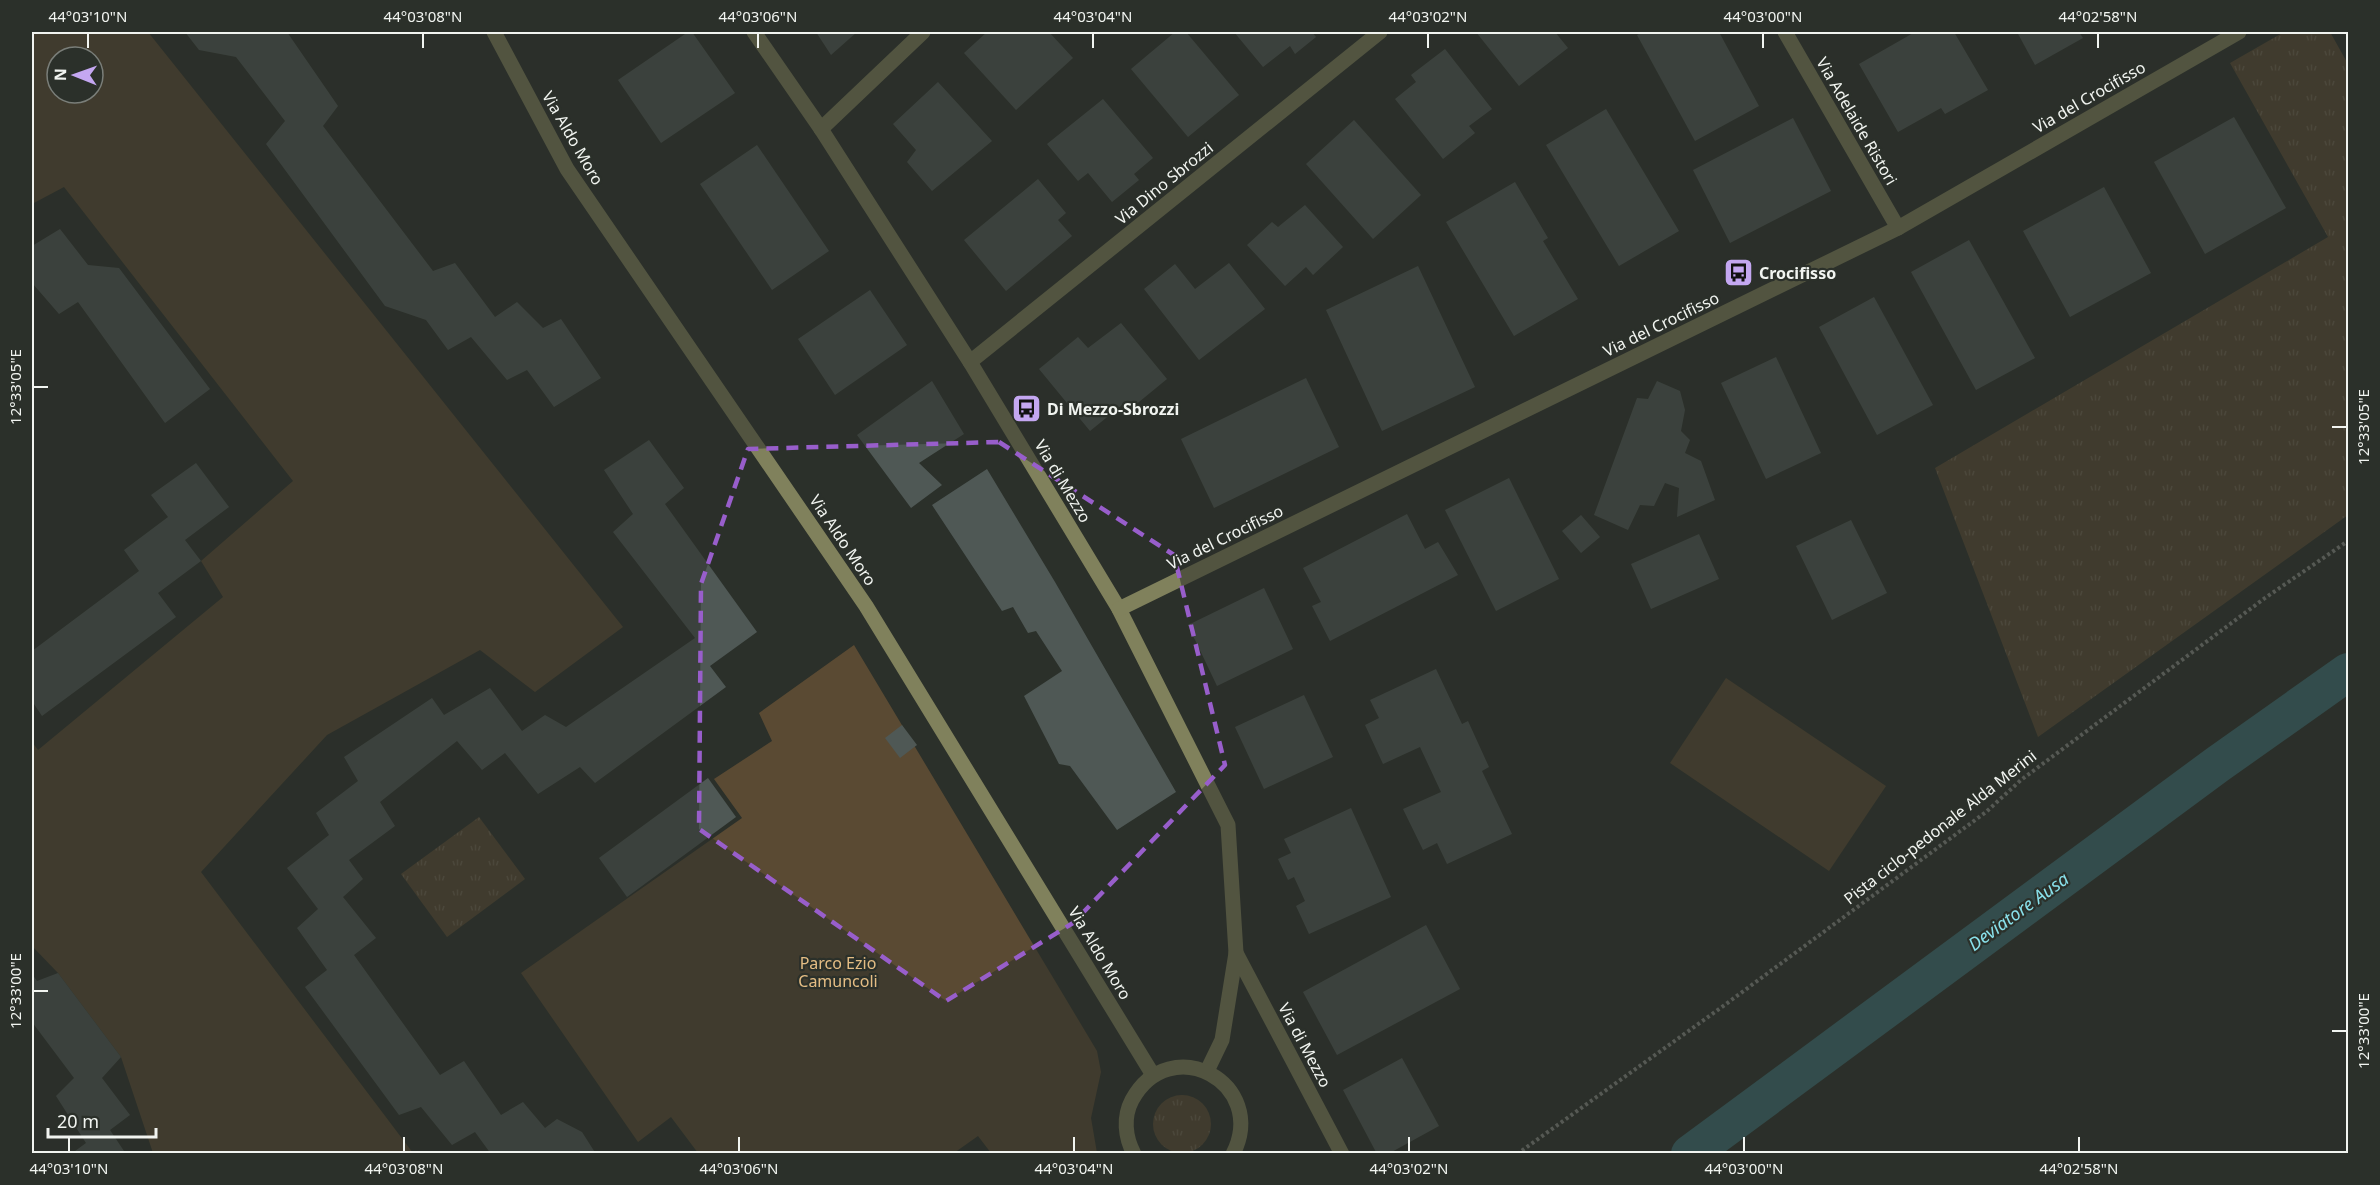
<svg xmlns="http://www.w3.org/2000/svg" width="2380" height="1185" font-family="'Noto Sans',sans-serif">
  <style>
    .grass { fill: url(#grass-tufts) }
    .park { fill: #5a4a33; fill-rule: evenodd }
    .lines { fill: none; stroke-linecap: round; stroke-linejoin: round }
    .canal { stroke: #3c6f75; stroke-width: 38 }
    .building { fill: #4f5855 }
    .path { stroke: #898d88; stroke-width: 4; stroke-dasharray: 3 3; stroke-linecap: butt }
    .minor { stroke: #80815c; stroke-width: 15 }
    .marked { fill: none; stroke: #985ecb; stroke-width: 4.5; stroke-dasharray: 12 8; stroke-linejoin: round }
    .ticks { fill: none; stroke: #f1f4f0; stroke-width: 2 }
    .labels { text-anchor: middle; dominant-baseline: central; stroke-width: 4.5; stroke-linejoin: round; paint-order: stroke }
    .street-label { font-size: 16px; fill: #f1f4f0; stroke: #2b302a }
    .poi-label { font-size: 16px; font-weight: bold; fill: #f1f4f0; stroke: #2b302a; text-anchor: start }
    .park-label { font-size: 16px; fill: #e4bd84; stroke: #2b302a }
    .water-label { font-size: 18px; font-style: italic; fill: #89e1eb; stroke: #2b302a }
    .neatline { fill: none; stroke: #f1f4f0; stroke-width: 2 }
    .ticks-label { font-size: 15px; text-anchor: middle; fill: #f1f4f0 }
  </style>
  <defs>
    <pattern id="grass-tufts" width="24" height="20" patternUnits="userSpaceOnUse" patternTransform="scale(1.5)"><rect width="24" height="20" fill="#5a4a33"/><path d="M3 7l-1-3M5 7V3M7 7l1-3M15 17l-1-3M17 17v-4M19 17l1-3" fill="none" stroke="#726551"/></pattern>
  </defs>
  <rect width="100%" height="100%" fill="#2b302a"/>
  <g class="grass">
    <polygon points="2284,32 2330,32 2348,64 2348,515 2038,737 1935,468 2328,237 2230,63"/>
    <polygon points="479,817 525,879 447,937 401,874"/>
    <circle cx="1182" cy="1124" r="29"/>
  </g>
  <g class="park">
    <path d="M32,32h116l475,595 -88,65 -55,-42 -153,85 -126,137 212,281h-260l-32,-96 -63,-84 -26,-27v-204l6,8 185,-153 -22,-36 92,-80 -229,-294 -32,17zM57,57h36v36h-36z"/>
    <polygon points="854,645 1097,1051 1101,1072 1091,1118 1097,1153 991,1153 978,1136 954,1153 698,1153 671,1117 638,1142 521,973 742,818 714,779 772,741 759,713"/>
    <polygon points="1726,678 1886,786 1829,871 1670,763"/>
  </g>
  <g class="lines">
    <polyline class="canal" points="1690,1154 2218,764 2348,672"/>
  </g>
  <g class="building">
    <polygon points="185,32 287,32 338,106 323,126 433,271 455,263 495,317 517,302 543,328 561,319 601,378 554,407 527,370 507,380 471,337 448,350 426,320 385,306 266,144 285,121 236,57 199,50"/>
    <polygon points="688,32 692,32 735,93 661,143 618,80"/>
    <polygon points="816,32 857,32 831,55"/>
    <polygon points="987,32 1049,32 1073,58 1016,110 964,53"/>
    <polygon points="1175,32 1186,32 1239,95 1188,137 1131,69"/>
    <polygon points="1234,32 1312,32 1316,37 1295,54 1290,46 1263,67"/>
    <polygon points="1476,32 1555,32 1568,48 1519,86"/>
    <polygon points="1643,32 1719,32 1759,106 1695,141 1637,35"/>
    <polygon points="1915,32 1954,32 1988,90 1945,114 1941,108 1898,132 1859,64"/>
    <polygon points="2017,32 2079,32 2083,38 2035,65"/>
    <polygon points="1445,49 1492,109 1469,126 1475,133 1443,159 1395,99 1416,82 1411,75"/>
    <polygon points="938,82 992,141 932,191 907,162 916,150 893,124"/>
    <polygon points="1103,99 1153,158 1134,174 1139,180 1112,202 1088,173 1078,181 1047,144"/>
    <polygon points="1606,109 1679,231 1619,266 1546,145"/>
    <polygon points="2234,117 2286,208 2205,254 2154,162"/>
    <polygon points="1793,118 1831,191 1730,243 1693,170"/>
    <polygon points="1354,120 1421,195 1373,239 1306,164"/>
    <polygon points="757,145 829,251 772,290 700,184"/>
    <polygon points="1038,179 1066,213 1058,220 1072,236 1006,291 964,240"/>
    <polygon points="1515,182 1548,238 1543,241 1578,299 1514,336 1446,222"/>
    <polygon points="2104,187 2151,273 2070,317 2023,231"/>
    <polygon points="1305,205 1343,247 1313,275 1306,267 1285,286 1247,245 1272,222 1278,227"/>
    <polygon points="60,229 88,265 119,268 210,389 165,423 78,302 59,314 33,284 32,285 32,246"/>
    <polygon points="1969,240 2035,358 1976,390 1911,272"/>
    <polygon points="1229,263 1265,309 1199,360 1144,289 1175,264 1195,289"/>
    <polygon points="1418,266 1475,387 1382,431 1326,310"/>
    <polygon points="870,290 907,345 835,395 798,339"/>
    <polygon points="1874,297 1933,405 1877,435 1819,327"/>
    <polygon points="1121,323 1167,379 1128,411 1122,405 1090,431 1039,369 1078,337 1088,348"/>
    <polygon points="1776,357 1821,453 1766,479 1721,383"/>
    <polygon points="1306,378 1339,447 1214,508 1181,439"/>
    <polygon points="932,381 964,434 919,463 942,485 911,508 857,435"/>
    <polygon points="1657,381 1680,391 1685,410 1681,431 1690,440 1685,453 1701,461 1715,500 1677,517 1679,488 1665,483 1654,506 1640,505 1628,530 1594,515 1637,398 1648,399"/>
    <polygon points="649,440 684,488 665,504 757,632 710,666 726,687 595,783 580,767 538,794 505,753 482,770 457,741 380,802 395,826 349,860 363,879 343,897 376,938 354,955 440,1075 464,1061 501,1115 523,1102 545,1128 557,1119 582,1132 596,1154 491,1154 475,1132 452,1145 421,1107 399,1115 305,987 327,970 297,928 318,909 287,868 329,835 316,813 358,781 344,757 432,698 444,715 490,688 522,731 545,715 566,727 695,638 613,532 633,514 604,470"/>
    <polygon points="196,463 229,507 185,540 201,561 158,593 176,617 42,716 32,701 32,651 139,571 124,550 168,517 151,495"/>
    <polygon points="987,469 1055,582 1176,792 1117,830 1070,766 1059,764 1024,696 1062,671 1036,631 1028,633 1013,607 1002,611 932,505"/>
    <polygon points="1509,478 1559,579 1496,611 1445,510"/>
    <polygon points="1407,514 1425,549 1438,542 1458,575 1330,641 1312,606 1321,602 1303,568"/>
    <polygon points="1581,515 1600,537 1581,553 1562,531"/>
    <polygon points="1851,520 1887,593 1832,620 1796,546"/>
    <polygon points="1699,534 1719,579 1651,609 1631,564"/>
    <polygon points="1264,588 1293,649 1217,686 1188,625"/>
    <polygon points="1436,669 1462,724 1468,721 1489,767 1482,771 1512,834 1447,864 1437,843 1423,850 1403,809 1441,792 1420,747 1383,764 1365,725 1379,718 1370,700"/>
    <polygon points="1304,695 1333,757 1264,789 1235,727"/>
    <polygon points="902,725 917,745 900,758 885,738"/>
    <polygon points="708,778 736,817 627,897 599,858"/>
    <polygon points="1351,808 1391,897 1309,934 1296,906 1305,901 1294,877 1288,880 1278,859 1291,853 1284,839"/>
    <polygon points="1426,925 1460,989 1337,1055 1303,992"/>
    <polygon points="58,973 121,1057 102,1078 130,1115 110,1130 126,1154 71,1154 86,1143 56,1096 74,1078 32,1022 32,974 37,981"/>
    <polygon points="1402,1058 1439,1126 1388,1154 1377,1154 1343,1090"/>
  </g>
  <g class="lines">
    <polyline class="path" points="1517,1154 1726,1004 1986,812 2021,780 2265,598 2348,541"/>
    <g class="minor">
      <polyline points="494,32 567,169 866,606 1153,1075"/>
      <polyline points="754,32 821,129 970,362 1119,609 1228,825 1236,953 1222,1040 1207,1071"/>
      <polyline points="1785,32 1898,228"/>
      <polyline points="821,129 923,32"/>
      <polyline points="970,362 1380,32"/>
      <polyline points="1119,609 1898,228 2239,32"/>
      <polyline points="1236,953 1342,1154"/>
      <path d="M1134,1154c-9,-17 -11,-37 -2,-54 38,-70 137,-17 101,54"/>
    </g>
  </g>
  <path d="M0 0H2380V1185H0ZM999,442l175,113 51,210 -152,158 -127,78 -247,-172 2,-245 47,-135z" fill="#2b302a" fill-opacity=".55" fill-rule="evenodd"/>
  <path class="marked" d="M999,442l175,113 51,210 -152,158 -127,78 -247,-172 2,-245 47,-135z"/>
  <path class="ticks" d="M88,48v-15M423,48v-15M758,48v-15M1093,48v-15M1428,48v-15M1763,48v-15M2098,48v-15M33,387h15M2332,427h15M33,991h15M2332,1031h15M69,1152v-15M404,1152v-15M739,1152v-15M1074,1152v-15M1409,1152v-15M1744,1152v-15M2079,1152v-15"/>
  <defs>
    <symbol id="bus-square" viewBox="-11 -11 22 22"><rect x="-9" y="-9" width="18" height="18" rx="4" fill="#c4a7f1" stroke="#2b302a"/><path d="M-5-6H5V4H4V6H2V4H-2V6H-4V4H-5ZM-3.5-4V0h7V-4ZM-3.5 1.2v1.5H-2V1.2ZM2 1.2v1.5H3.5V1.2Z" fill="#111"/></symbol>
  </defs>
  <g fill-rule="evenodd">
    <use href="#bus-square" x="1722" y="256" width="33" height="33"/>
    <use href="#bus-square" x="1010" y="392" width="33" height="33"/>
  </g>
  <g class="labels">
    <g class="street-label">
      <text transform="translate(2089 97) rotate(-30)">Via del Crocifisso</text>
      <text transform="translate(1857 121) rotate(60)">Via Adelaide Ristori</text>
      <text transform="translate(573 138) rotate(60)">Via Aldo Moro</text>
      <text transform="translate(1164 183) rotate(-39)">Via Dino Sbrozzi</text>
      <text transform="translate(1661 324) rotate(-26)">Via del Crocifisso</text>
      <text transform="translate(1063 481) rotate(59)">Via di Mezzo</text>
      <text transform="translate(1225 537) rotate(-26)">Via del Crocifisso</text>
      <text transform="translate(843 540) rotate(56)">Via Aldo Moro</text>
      <text transform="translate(1940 827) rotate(-38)">Pista ciclo-pedonale Alda Merini</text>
      <text transform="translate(1100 953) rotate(59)">Via Aldo Moro</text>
      <text transform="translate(1305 1045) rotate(62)">Via di Mezzo</text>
    </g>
    <g class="poi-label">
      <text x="1759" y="273">Crocifisso</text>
      <text x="1047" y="409">Di Mezzo-Sbrozzi</text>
    </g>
    <g class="park-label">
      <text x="838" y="963">Parco Ezio<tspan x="838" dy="18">Camuncoli</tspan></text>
    </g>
    <g class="water-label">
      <text transform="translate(2018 911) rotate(-36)">Deviatore Ausa</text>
    </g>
  </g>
  <rect width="2380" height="1185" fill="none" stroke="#2b302a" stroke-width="66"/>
  <g transform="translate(75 75) rotate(271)"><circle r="28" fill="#2b302a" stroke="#7a7e79" stroke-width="1.5"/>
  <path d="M0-4.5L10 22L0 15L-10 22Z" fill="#c4a7f1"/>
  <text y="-9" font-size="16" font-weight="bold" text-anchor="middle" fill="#f1f4f0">N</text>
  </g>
  <path d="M48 1128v9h108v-9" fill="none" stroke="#f1f4f0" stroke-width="3"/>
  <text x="57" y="1128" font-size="18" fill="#f1f4f0" stroke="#2b302a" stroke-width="4.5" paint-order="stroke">20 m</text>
  <rect x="33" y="33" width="2314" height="1119" class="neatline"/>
  <g class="ticks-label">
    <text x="88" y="22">44°03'10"N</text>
    <text x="423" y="22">44°03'08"N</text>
    <text x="758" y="22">44°03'06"N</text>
    <text x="1093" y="22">44°03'04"N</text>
    <text x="1428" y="22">44°03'02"N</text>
    <text x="1763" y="22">44°03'00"N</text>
    <text x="2098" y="22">44°02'58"N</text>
    <text transform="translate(16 387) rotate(-90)" y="5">12°33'05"E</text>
    <text transform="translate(2364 427) rotate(-90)" y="5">12°33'05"E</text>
    <text transform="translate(16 991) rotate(-90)" y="5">12°33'00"E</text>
    <text transform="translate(2364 1031) rotate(-90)" y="5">12°33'00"E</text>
    <text x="69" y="1174">44°03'10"N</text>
    <text x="404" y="1174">44°03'08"N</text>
    <text x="739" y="1174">44°03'06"N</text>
    <text x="1074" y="1174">44°03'04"N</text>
    <text x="1409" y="1174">44°03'02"N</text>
    <text x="1744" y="1174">44°03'00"N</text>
    <text x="2079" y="1174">44°02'58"N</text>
  </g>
</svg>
